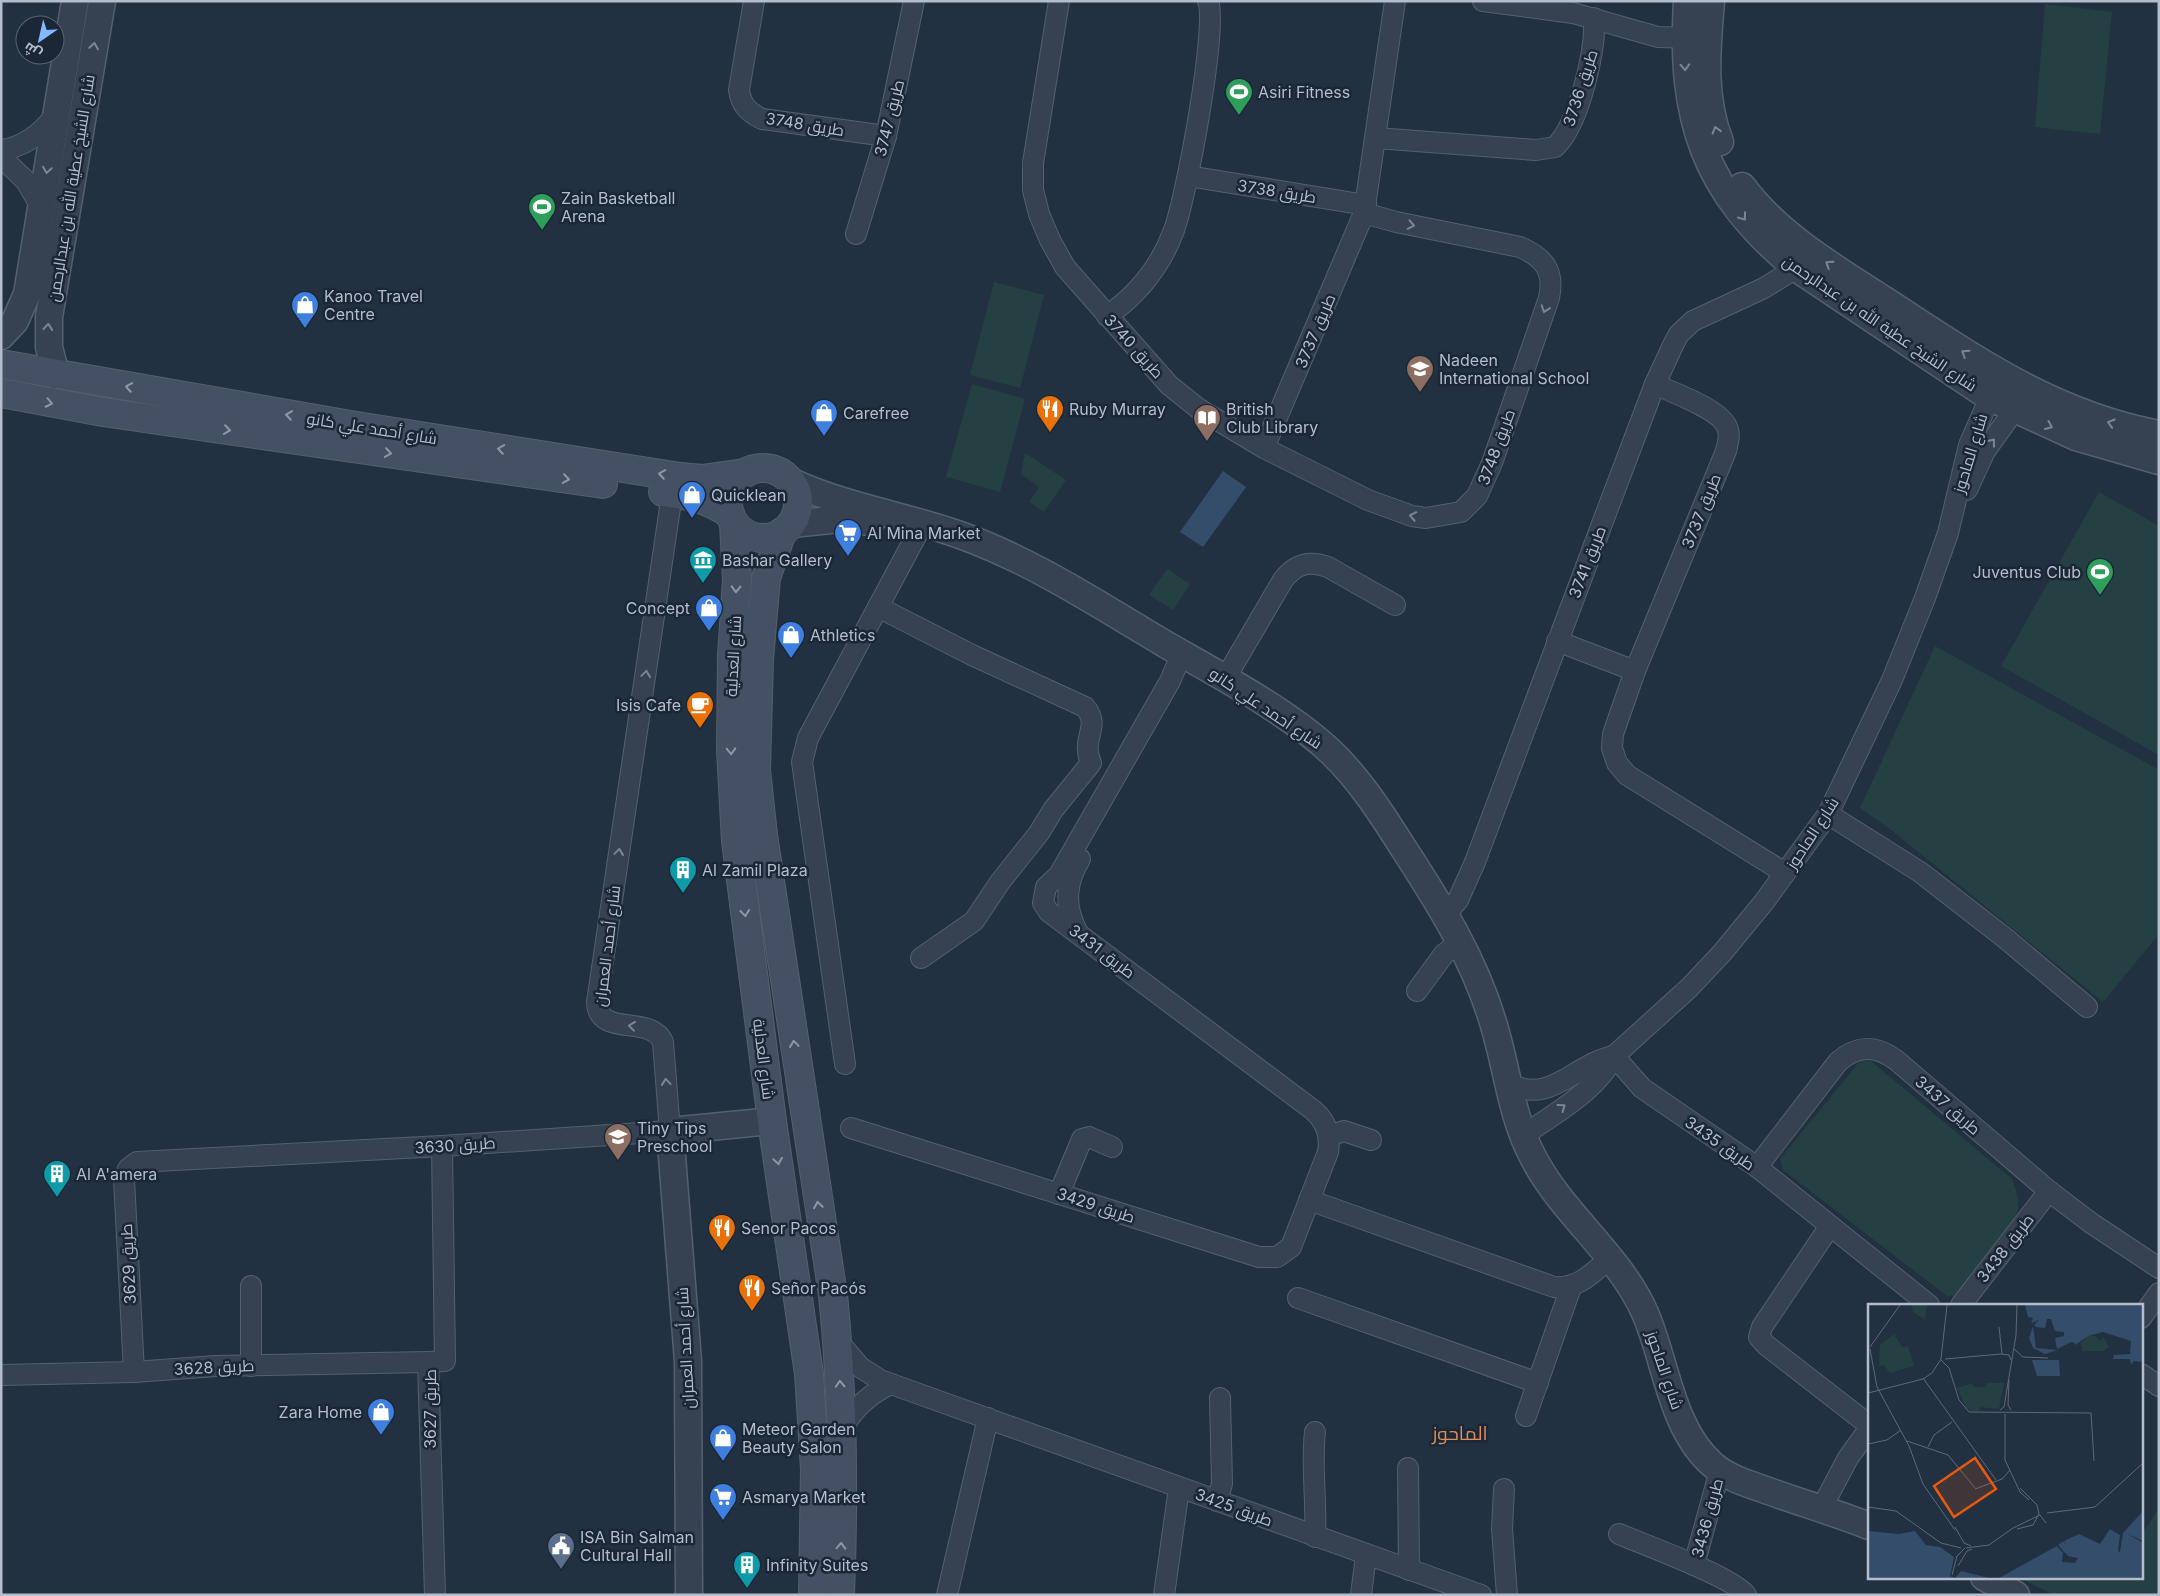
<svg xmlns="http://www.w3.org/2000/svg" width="2160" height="1596" font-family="Inter,Cairo,sans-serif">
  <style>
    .green { fill: #244042 }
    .water { fill: #344d6a }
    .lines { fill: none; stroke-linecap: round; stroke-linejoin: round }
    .minor-casing { stroke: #54606e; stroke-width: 22 }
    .tertiary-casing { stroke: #54606e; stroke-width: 29 }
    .secondary-casing { stroke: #54606e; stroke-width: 30 }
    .minor { stroke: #364251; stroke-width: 20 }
    .tertiary { stroke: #364251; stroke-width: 26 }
    .secondary { stroke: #445164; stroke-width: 28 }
    .oneway { stroke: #7b8694 }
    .oneway2 { stroke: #8c97a7 }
    .labels { text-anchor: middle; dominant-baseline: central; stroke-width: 5; stroke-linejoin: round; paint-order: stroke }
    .street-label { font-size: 16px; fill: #b3bdcb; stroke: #1b2736 }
    .poi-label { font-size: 16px; fill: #b3bdcb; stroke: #1b2736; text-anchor: start }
    .quarter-label { font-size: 19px; fill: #e08e59; stroke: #1b2736 }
    .inset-road { fill: none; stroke: #5c6978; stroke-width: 1 }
    .view { fill: #e8590c; fill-opacity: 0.15; stroke: #e8590c; stroke-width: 2.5 }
    .inset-edge { fill: none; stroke: #b3bdcb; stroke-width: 2.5 }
  </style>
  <rect width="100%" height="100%" fill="#223141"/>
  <g class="green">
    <polygon points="2045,4 2112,12 2100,134 2035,127"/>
    <polygon points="994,282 1044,295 1020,388 970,375"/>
    <polygon points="972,384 1025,399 1000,492 946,477"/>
    <polygon points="1025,453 1066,480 1044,512 1029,502 1039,487 1021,474"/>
    <polygon points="2099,492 2159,526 2159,755 2001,666"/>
    <polygon points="1167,569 1190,584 1173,610 1149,595"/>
    <polygon points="1935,646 2159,770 2159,934 2103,1002 1890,829 1860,808"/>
    <path d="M1860,1061h11l141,118c4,10 7,19 6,30 -3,21 -47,68 -61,86l-10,1 -164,-126 -3,-11z"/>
    <polygon points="2159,1508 2159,1595 2054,1595 2018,1577 2141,1577 2141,1530 2144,1531"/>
  </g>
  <polygon class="water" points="1223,471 1246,487 1203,547 1180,532"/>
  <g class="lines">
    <defs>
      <g id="minor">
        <path d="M754,1l-15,89c2,15 9,22 23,29l124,17"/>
        <path d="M1059,1l-26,162v27l6,24 11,26 15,27 104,118 30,24 65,39 104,52 44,16 14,2 35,-6 16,-16 15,-33 57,-165c6,-28 -6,-41 -29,-51l-124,-25 -32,-9"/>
        <polyline points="1483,1 1573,13 1658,37 1701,38"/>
        <path d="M1376,138l160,12 19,-3c24,-23 41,-96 39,-129"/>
        <path d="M1,150c24,-3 41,-17 55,-36"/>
        <polyline points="1,157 26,181 41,207"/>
        <polyline points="1188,176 1366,205"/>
        <polyline points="856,234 886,136 914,1"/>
        <path d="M1107,316c30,-21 54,-50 67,-86 12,-32 44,-202 34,-229"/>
        <path d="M1655,384c18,9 62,24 71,41 5,9 2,17 0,26l-91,220 -22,63 -1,14 5,15 10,12 158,98"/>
        <polyline points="1264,448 1364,213 1395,1"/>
        <polyline points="1967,490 1985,451 2023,398"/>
        <path d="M878,607l94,48 113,52c17,20 -5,30 6,56l-38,47 -14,23 -39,49 -26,39 -53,37"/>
        <polyline points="1557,641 1635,671"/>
        <path d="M1225,679l58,-99c12,-16 26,-20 45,-13l67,38"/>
        <polyline points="1828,814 1920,872 2005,938 2087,1007"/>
        <polyline points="1446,914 1458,900 1475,862 1608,508 1655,384 1674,343 1679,334 1693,321 1764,288 1796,268"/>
        <path d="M1078,933c-14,-26 -13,-49 2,-74"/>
        <polyline points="1417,991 1444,954 1461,942"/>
        <polyline points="1614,1056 1642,1088 1757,1167 1929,1305"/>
        <polyline points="845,1064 802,762 808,738 923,523"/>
        <path d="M1507,1083c45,23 66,-19 107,-27"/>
        <path d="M851,1128l408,129h18l14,-10 37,-95c3,-17 -2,-31 -15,-42l-264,-198 -6,-9 3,-16 13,-12 111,-194 12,-28"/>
        <polyline points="1329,1136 1344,1131 1371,1140"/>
        <path d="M1523,1136c31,-23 73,-44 91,-80l75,-68 33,-35 42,-51 64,-88 64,-134 33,-82 23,-65 21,-88 26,-59"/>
        <path d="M1757,1167l81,-105c19,-17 38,-17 58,-2l153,131 42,32 68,45"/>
        <polyline points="1059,1194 1082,1139 1089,1137 1112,1147"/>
        <path d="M1309,1200l245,87c25,2 38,-14 56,-29"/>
        <polyline points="1830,1226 1762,1327 1759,1337 1766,1345 1869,1425"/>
        <polyline points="251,1286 251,1366"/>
        <polyline points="1298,1298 1538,1383"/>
        <polyline points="1961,1305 2049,1191"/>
        <polyline points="2141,1318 2159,1293"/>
        <polyline points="837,1340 860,1367 880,1380 1481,1595"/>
        <path d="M134,1372l-10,-193 4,-10 9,-7 305,-16 228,-15 -7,-89c-12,-28 -65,-4 -66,-40l75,-508"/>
        <polyline points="2141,1374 2159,1386"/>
        <polyline points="1,1375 134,1372 216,1366 428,1362"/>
        <polyline points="1526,1416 1571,1287"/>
        <path d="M842,1429c12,-21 27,-35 49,-45"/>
        <path d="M1315,1432c-4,35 2,70 0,105"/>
        <polyline points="1408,1468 1409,1570"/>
        <polyline points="1504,1489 1502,1529 1507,1595"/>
        <polyline points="1217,1501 1222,1484 1220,1398"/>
        <polyline points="1821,1509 1848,1458 1869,1429"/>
        <path d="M1619,1534c24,10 116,44 127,61"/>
        <polyline points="1694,1565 1720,1470"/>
        <polyline points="435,1595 428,1362 445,1361 442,1146"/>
        <polyline points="947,1595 988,1418"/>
        <polyline points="1164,1595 1179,1488"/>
        <polyline points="1361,1595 1366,1555"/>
      </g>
      <g id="tertiary">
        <path d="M1687,1c-7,118 16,190 109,267l193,129 87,40 83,24"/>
        <path d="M1711,1c-4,49 -9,95 9,141"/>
        <path d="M1742,186c37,50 92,81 144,115 88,57 166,113 273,133"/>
        <polyline points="1,336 15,321 27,294 75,1"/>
        <polyline points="56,375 49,347 49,317 102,1"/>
        <path d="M792,482c54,25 112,33 168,53 73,26 139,70 205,109 52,30 124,68 167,109 29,28 51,63 72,96 35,54 69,108 88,170 15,46 18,95 41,138 29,57 86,97 112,156 21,48 26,116 68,152 14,12 32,18 50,24 35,13 71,23 106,37"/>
        <polyline points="792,524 840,519 871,522"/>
        <polyline points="1984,1577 2016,1595"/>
        <polyline points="689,1595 688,1361 670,1131 772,1121"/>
      </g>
      <g id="secondary">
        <polyline points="1,364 356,426 680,477 702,479 745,473"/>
        <polyline points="1,393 103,412 603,484"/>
        <circle cx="763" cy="503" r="35"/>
        <path d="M663,492c28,4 43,6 67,22"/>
        <polyline points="734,523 737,580 732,655 731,750 736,841 772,1121 809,1374 815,1469 813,1595"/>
        <path d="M782,532l-16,46 -7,81 -3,111 7,65 70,460c10,100 11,200 7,300"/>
      </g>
    </defs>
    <use href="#minor" class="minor-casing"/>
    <use href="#tertiary" class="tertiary-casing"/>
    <use href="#secondary" class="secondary-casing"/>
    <use href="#minor" class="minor"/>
    <use href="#tertiary" class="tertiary"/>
    <use href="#secondary" class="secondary"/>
  </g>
  <defs><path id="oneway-chevron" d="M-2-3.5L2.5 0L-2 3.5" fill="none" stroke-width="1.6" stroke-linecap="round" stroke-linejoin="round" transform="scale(1.25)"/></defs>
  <g class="oneway">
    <use href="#oneway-chevron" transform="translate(94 46) rotate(-81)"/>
    <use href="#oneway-chevron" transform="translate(1685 67) rotate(87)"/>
    <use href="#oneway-chevron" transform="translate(1716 130) rotate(-107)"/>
    <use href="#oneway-chevron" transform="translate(47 170) rotate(99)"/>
    <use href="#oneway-chevron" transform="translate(1743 217) rotate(53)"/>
    <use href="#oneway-chevron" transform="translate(1411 225) rotate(11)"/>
    <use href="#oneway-chevron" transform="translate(1829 264) rotate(-147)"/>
    <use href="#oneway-chevron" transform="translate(1545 309) rotate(109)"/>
    <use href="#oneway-chevron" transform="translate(48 327) rotate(-85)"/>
    <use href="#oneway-chevron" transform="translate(1965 353) rotate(-147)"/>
    <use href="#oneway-chevron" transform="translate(2111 423) rotate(-163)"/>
    <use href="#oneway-chevron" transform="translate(2049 426) rotate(24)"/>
    <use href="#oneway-chevron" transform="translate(1992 442) rotate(-52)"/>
    <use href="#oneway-chevron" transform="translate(1413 516) rotate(-169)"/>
    <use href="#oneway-chevron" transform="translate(646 674) rotate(-82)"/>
    <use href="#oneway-chevron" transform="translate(619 852) rotate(-82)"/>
    <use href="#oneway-chevron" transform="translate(632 1026) rotate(-173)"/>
    <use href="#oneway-chevron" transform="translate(666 1082) rotate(-95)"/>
    <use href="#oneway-chevron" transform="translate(1562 1107) rotate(-36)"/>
  </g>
  <g class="oneway2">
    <use href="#oneway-chevron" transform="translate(129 387) rotate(-170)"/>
    <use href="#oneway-chevron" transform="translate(49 403) rotate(12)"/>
    <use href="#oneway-chevron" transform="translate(289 415) rotate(-171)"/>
    <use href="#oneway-chevron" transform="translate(227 430) rotate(8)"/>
    <use href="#oneway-chevron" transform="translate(501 449) rotate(-171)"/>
    <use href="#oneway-chevron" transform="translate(388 453) rotate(8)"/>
    <use href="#oneway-chevron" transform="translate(662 474) rotate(-171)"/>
    <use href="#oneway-chevron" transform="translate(566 479) rotate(8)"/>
    <use href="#oneway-chevron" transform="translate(736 589) rotate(91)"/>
    <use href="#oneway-chevron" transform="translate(731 751) rotate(88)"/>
    <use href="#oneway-chevron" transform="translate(745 913) rotate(83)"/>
    <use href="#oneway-chevron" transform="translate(794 1044) rotate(-98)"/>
    <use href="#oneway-chevron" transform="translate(778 1161) rotate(81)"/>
    <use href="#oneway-chevron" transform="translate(818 1205) rotate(-99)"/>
    <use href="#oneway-chevron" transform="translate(840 1384) rotate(-93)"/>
    <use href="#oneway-chevron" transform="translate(841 1546) rotate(-88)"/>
  </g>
  <defs>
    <symbol id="stadium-pin" viewBox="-11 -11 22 30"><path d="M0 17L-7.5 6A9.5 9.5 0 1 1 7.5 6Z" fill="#2e9e5b" stroke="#1b2736"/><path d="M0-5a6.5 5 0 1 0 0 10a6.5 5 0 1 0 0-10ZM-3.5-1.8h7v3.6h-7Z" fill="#fff"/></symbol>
    <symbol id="shop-pin" viewBox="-11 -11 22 30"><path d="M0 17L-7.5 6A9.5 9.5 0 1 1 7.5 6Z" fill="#3f7fe0" stroke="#1b2736"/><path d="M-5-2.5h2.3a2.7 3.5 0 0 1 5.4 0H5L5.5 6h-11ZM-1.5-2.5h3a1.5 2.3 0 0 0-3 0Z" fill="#fff"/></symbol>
    <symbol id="school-pin" viewBox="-11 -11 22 30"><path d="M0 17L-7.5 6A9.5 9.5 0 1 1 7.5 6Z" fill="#8d6e63" stroke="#1b2736"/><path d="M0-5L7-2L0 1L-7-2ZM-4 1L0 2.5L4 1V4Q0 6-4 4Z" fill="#fff"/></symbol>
    <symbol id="restaurant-pin" viewBox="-11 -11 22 30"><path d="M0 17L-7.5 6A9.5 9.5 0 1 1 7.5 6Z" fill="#e8710a" stroke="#1b2736"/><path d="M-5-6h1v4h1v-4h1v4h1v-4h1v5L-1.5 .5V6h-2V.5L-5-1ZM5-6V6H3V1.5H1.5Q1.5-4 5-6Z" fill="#fff"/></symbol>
    <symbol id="library-pin" viewBox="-11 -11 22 30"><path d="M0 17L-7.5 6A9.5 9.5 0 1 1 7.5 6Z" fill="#8d6e63" stroke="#1b2736"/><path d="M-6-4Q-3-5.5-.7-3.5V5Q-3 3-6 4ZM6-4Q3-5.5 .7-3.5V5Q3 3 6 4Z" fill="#fff"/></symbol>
    <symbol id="supermarket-pin" viewBox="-11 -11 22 30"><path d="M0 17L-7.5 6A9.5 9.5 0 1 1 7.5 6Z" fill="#3f7fe0" stroke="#1b2736"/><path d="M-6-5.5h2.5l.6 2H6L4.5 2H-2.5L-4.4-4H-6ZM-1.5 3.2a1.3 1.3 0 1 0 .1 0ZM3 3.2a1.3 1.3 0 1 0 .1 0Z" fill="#fff"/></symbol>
    <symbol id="museum-pin" viewBox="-11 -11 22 30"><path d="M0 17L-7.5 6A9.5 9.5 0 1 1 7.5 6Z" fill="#0f9aa8" stroke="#1b2736"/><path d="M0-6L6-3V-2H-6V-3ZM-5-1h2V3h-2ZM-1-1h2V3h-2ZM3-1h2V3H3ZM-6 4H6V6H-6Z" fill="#fff"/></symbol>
    <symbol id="cafe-pin" viewBox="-11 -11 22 30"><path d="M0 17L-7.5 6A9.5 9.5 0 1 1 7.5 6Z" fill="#e8710a" stroke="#1b2736"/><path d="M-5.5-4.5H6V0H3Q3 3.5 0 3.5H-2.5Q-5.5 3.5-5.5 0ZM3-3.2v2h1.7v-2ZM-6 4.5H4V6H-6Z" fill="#fff"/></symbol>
    <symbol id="building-pin" viewBox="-11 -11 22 30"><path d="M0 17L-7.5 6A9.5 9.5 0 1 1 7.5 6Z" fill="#0f9aa8" stroke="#1b2736"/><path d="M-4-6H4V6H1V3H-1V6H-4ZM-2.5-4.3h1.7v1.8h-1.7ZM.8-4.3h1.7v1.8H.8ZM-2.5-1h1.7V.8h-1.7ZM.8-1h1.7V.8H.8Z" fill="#fff"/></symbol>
    <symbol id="civic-pin" viewBox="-11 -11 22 30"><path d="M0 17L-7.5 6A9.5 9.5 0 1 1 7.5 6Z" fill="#5c6f8a" stroke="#1b2736"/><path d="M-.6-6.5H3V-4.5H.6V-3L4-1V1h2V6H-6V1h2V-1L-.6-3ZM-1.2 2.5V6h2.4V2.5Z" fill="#fff"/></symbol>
  </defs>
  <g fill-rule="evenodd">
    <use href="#stadium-pin" x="1223" y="76" width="32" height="43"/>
    <use href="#stadium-pin" x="526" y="191" width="32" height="43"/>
    <use href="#shop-pin" x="289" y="289" width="32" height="43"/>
    <use href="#school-pin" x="1404" y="353" width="32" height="43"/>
    <use href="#restaurant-pin" x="1034" y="393" width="32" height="43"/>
    <use href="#shop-pin" x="808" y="397" width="32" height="43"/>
    <use href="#library-pin" x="1191" y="402" width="32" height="43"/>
    <use href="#shop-pin" x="676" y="479" width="32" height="43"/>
    <use href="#supermarket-pin" x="832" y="517" width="32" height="43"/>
    <use href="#museum-pin" x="687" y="544" width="32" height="43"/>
    <use href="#stadium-pin" x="2084" y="556" width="32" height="43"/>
    <use href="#shop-pin" x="693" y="592" width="32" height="43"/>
    <use href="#shop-pin" x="775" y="619" width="32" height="43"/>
    <use href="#cafe-pin" x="684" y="689" width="32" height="43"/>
    <use href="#building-pin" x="667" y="854" width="32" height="43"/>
    <use href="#school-pin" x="602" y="1121" width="32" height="43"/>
    <use href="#building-pin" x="41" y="1158" width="32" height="43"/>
    <use href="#restaurant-pin" x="706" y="1212" width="32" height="43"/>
    <use href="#restaurant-pin" x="736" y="1272" width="32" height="43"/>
    <use href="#shop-pin" x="365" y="1396" width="32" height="43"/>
    <use href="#shop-pin" x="707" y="1422" width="32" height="43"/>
    <use href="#supermarket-pin" x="707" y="1481" width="32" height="43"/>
    <use href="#civic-pin" x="545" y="1530" width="32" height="43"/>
    <use href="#building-pin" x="731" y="1549" width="32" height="43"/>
  </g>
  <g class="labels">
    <g class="street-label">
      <text transform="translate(1580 88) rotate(-72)">طريق 3736</text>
      <text transform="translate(889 118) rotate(-76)">طريق 3747</text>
      <text transform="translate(805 124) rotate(9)">طريق 3748</text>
      <text transform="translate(71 188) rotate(-81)">شارع الشيخ عطية الله بن عبدالرحمن</text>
      <text transform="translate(1277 191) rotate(9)">طريق 3738</text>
      <text transform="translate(1880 323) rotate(34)">شارع الشيخ عطية الله بن عبدالرحمن</text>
      <text transform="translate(1315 331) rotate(-67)">طريق 3737</text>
      <text transform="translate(1134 346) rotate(48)">طريق 3740</text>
      <text transform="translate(372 428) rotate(9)">شارع أحمد علي كانو</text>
      <text transform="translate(1496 447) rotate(-70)">طريق 3748</text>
      <text transform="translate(1970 453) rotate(-73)">شارع الماحوز</text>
      <text transform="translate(1701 511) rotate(-68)">طريق 3737</text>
      <text transform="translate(1587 562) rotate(-69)">طريق 3741</text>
      <text transform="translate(733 656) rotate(-87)">شارع العدلية</text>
      <text transform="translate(1266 708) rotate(34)">شارع أحمد علي كانو</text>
      <text transform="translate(1812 833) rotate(-57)">شارع الماحوز</text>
      <text transform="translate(607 946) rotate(-83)">شارع أحمد العمران</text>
      <text transform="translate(1102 951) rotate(37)">طريق 3431</text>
      <text transform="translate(764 1059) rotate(83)">شارع العدلية</text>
      <text transform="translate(1948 1105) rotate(41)">طريق 3437</text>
      <text transform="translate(1720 1143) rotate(35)">طريق 3435</text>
      <text transform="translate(455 1145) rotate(-4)">طريق 3630</text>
      <text transform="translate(1096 1205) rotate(18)">طريق 3429</text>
      <text transform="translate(2005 1248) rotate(-52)">طريق 3438</text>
      <text transform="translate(128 1264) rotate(-93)">طريق 3629</text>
      <text transform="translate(685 1348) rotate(-93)">شارع أحمد العمران</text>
      <text transform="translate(214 1367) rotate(-3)">طريق 3628</text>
      <text transform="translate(1665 1370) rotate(71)">شارع الماحوز</text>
      <text transform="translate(430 1409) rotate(-90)">طريق 3627</text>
      <text transform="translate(1234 1507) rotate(20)">طريق 3425</text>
      <text transform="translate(1707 1518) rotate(-75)">طريق 3436</text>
    </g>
    <g class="poi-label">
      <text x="1258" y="92">Asiri Fitness</text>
      <text x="561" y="198">Zain Basketball<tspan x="561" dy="18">Arena</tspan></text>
      <text x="324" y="296">Kanoo Travel<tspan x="324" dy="18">Centre</tspan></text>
      <text x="1439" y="360">Nadeen<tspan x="1439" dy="18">International School</tspan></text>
      <text x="1069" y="409">Ruby Murray</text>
      <text x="1226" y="409">British<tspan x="1226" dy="18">Club Library</tspan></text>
      <text x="843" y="413">Carefree</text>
      <text x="711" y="495">Quicklean</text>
      <text x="867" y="533">Al Mina Market</text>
      <text x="722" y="560">Bashar Gallery</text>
      <text x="2081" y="572" text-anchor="end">Juventus Club</text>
      <text x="690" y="608" text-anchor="end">Concept</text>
      <text x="810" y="635">Athletics</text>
      <text x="681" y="705" text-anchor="end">Isis Cafe</text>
      <text x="702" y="870">Al Zamil Plaza</text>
      <text x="637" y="1128">Tiny Tips<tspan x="637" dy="18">Preschool</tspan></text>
      <text x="76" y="1174">Al A'amera</text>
      <text x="741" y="1228">Senor Pacos</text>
      <text x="771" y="1288">Señor Pacós</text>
      <text x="362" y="1412" text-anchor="end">Zara Home</text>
      <text x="742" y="1429">Meteor Garden<tspan x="742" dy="18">Beauty Salon</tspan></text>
      <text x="742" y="1497">Asmarya Market</text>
      <text x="580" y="1537">ISA Bin Salman<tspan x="580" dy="18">Cultural Hall</tspan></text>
      <text x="766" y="1565">Infinity Suites</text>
    </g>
    <g class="quarter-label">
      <text x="1460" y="1433">الماحوز</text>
    </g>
  </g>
  <g transform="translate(1868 1304)">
    <rect width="275" height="275" fill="#223141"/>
    <path d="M43,1h16l-2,15 -12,-8zM26,30l8,13 6,-1 6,20 -24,7 -6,-8 -5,1 1,-21zM220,32h8l3,5 5,-3 5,9 -6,4h-21l-1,-8 -5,4zM105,79l1,4h12v-4h18l-5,26 -19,-2 -1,4h-7l-6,-3 -9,-20z" fill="#244042"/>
    <path d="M157,1h118v57l-9,-1 -3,4 -1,-6h-17l1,-4 16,-1 1,-13 -28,-9 -15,4 -13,9v9v-11l-4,-1 -14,7 -2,-11 9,-2v-4l-9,-1 -4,-12h-4l-2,9 -9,-1 -2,-2 5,-5 -8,3 2,-5 -5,-1zM165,22l3,22 21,2 -12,4 -12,-6 -4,-10zM164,56h27l1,16h-23zM275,207v30l-15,-7 15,9v35h-144l58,-32 6,7 -1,9 13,1 3,-5 -10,-2 -10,-11 5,-4 4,5 -3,-5 15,-7 21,10 10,-15 10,6 -2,16 2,1 3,-19zM0,227l31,3 16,-3 11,14 14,2 14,10 -4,19 5,2 6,-7 28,7h-121z" fill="#344d6a"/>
    <path class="inset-road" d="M131,23l3,27M2,43l30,-42M2,45l7,38 32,59 14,38 32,46M146,45l9,8 25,1M72,55l9,9 10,32 10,12 122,1 3,48M77,55l56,-5 8,1 2,5M55,74l73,102M141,76l-1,25 3,5M0,89l55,-14 9,-6 9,-14 6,-54M132,106l4,-3 12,-72 1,-30M137,110v46l15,32 9,8M39,137l41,14 27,33M0,140l19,-4 14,-10M60,143l6,-12 18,-13M107,185l27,-10 8,-9M0,203l28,4 45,32 20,5M179,209l48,-6 48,-44M87,223l9,16 7,3M149,225l16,-4 6,-11 -2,-9 -17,-17M98,244l23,-3 24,-17 27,-13 6,8M90,262l9,-15 5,-2M84,271l5,-19 8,-8"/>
    <path class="view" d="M107,154l21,31 -42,28 -20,-31z"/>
    <rect width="275" height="275" class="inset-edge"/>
  </g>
  <rect width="2160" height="1596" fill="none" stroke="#b3bdcb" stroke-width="5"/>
  <g transform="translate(40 40) rotate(214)"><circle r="24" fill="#1b2736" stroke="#586372"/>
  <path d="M0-4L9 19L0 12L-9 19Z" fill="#84b9ff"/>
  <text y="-8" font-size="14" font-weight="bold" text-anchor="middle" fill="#b3bdcb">ش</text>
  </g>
</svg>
